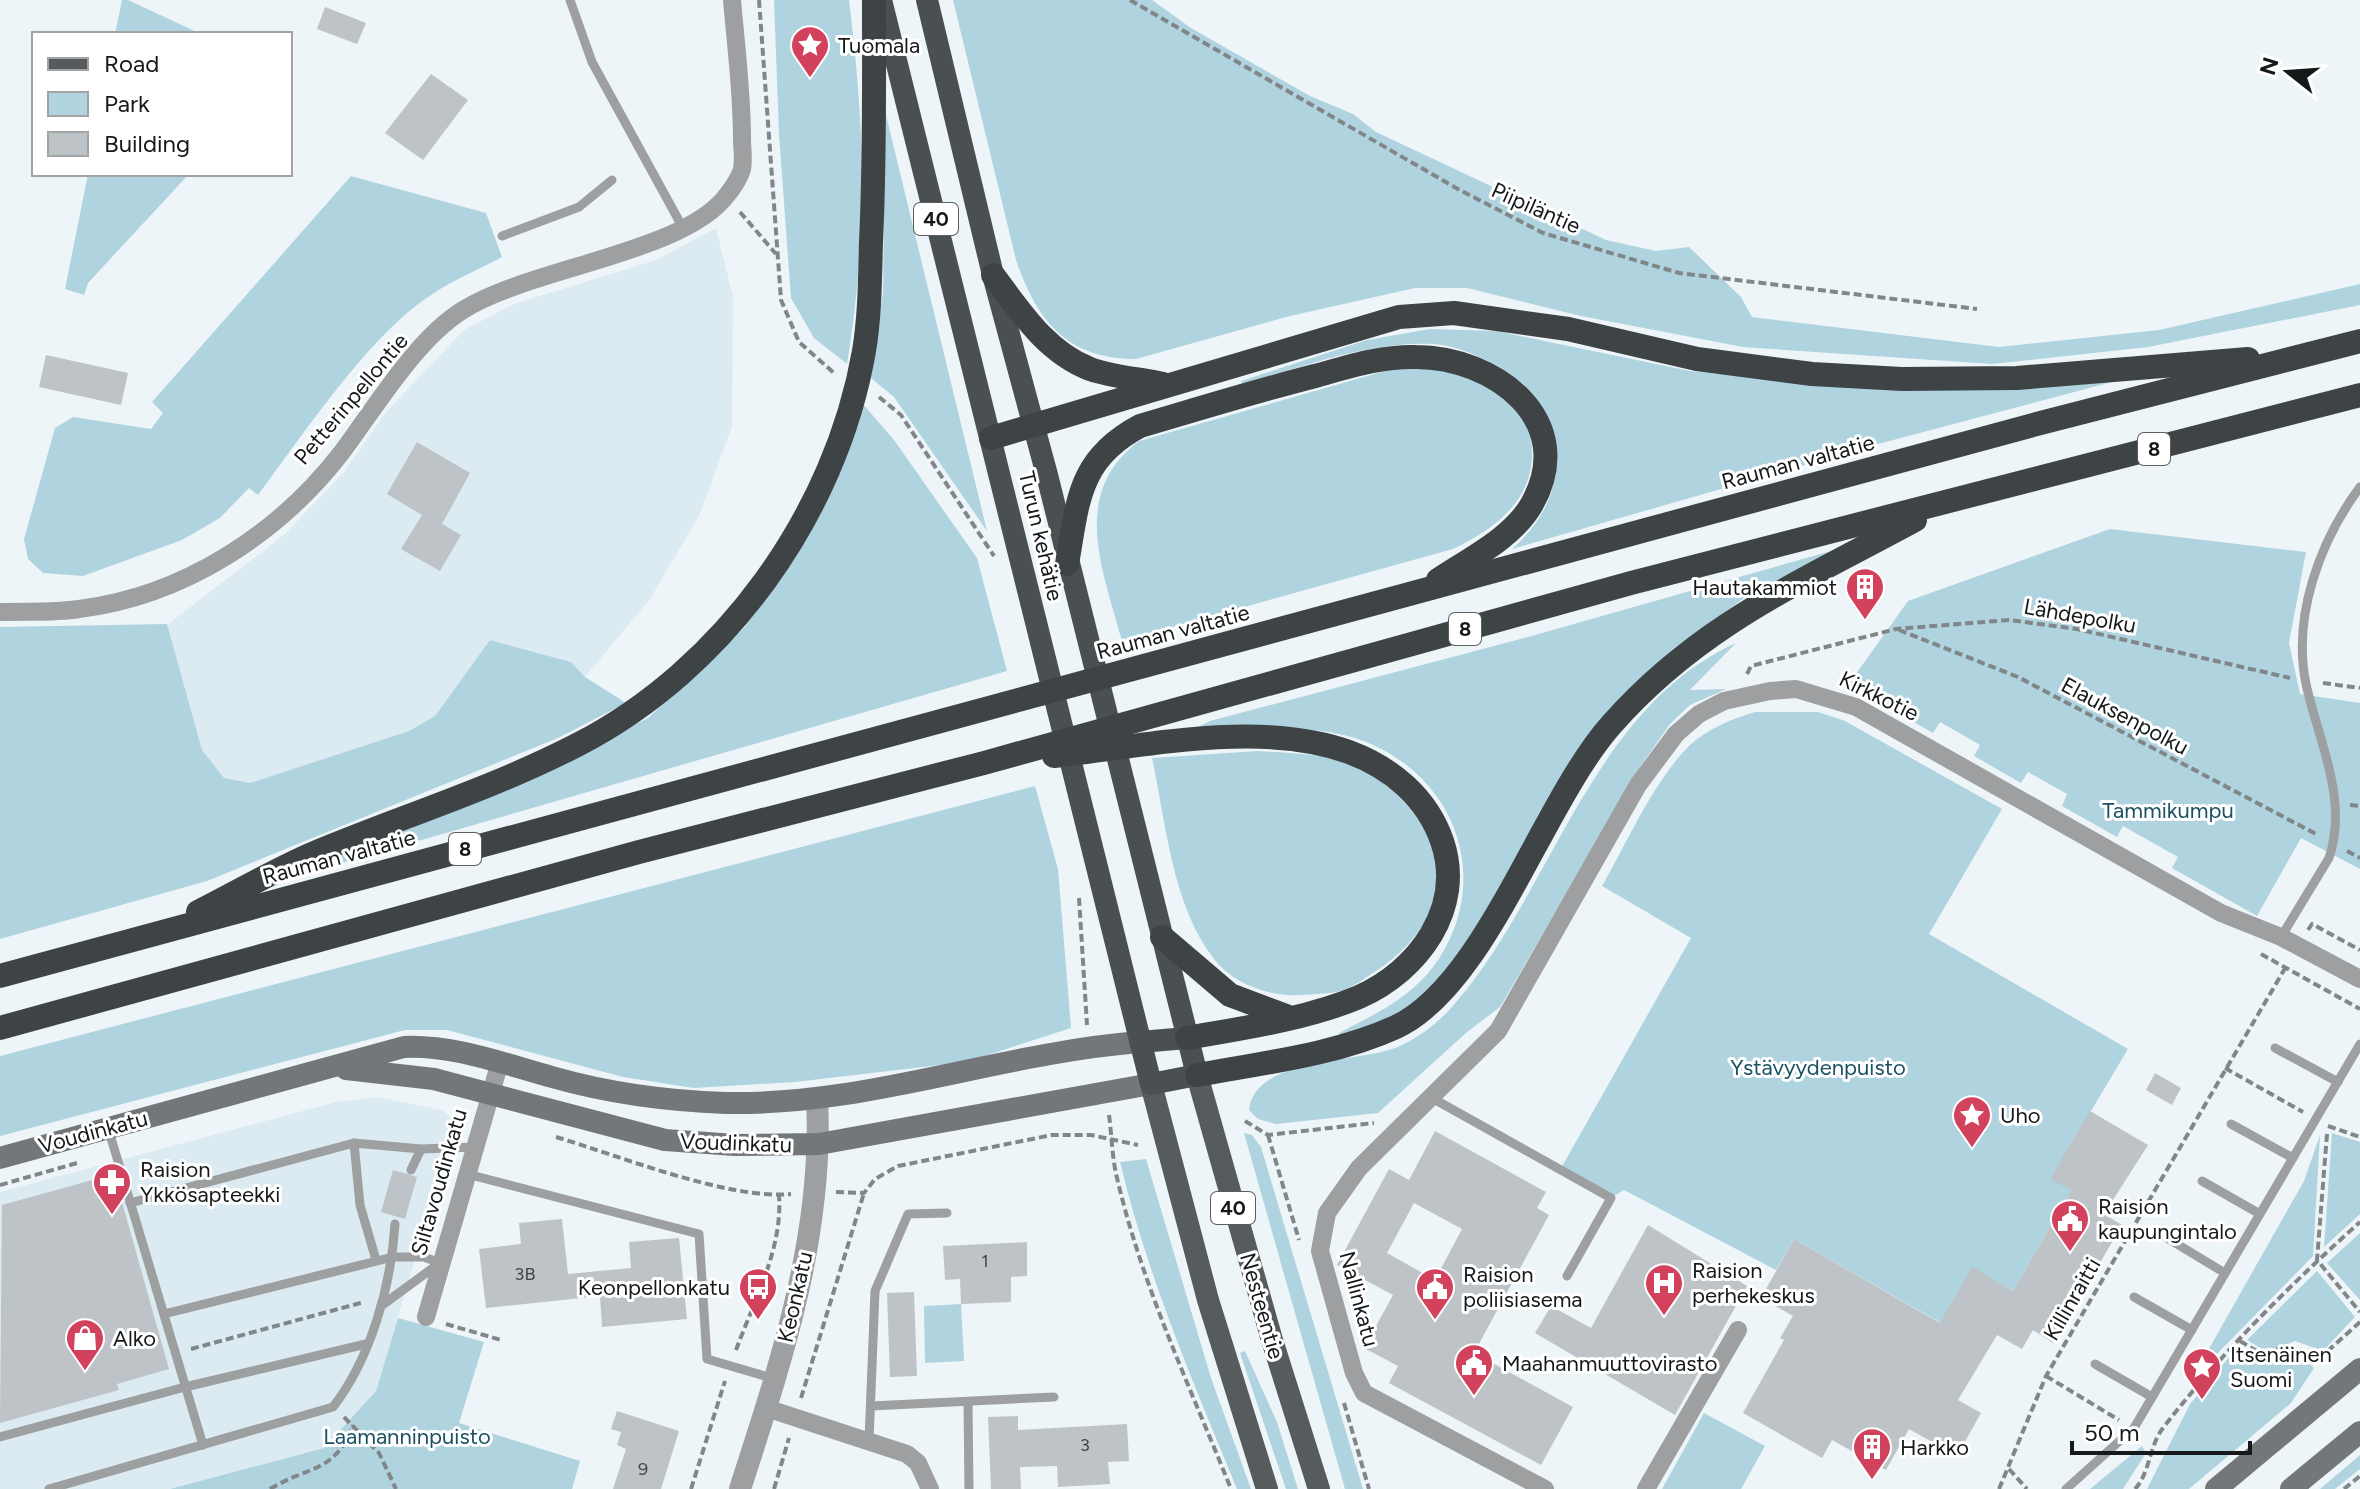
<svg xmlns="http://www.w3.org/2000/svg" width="2360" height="1489" font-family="Figtree,sans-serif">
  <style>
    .built { fill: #dcebf1 }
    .green { fill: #b0d3e0 }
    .building { fill: #bdc3c6; fill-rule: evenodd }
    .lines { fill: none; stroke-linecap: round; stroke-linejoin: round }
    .path { stroke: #818688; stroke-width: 4; stroke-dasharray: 8 4; stroke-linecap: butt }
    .service { stroke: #9d9fa1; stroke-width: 9 }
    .minor { stroke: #9d9fa1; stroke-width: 18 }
    .tertiary { stroke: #9d9fa1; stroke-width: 22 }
    .secondary { stroke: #737779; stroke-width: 22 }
    .primary { stroke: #565b5d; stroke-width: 22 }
    .trunk { stroke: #4a4f51; stroke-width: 22 }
    .motorway { stroke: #3e4345; stroke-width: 24 }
    .labels { text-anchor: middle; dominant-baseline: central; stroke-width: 6; stroke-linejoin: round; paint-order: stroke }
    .number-label { font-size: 18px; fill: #404445 }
    .shield { fill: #fff; stroke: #5c5e5f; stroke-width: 2 }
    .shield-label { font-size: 20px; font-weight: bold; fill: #16191a }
    .poi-label { font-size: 22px; fill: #16191a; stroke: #fff; text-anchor: start }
    .street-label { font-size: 22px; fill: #16191a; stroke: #fff }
    .park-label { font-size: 22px; fill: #1b5163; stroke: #fff }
  </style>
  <rect width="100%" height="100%" fill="#eef5f8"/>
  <g class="built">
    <polygon points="716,228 733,297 732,427 699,516 650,599 585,677 571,662 490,640 435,716 409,731 250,783 224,778 202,750 167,625 285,534 344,472 385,413 464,330 514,304 656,260"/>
    <polygon points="377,1097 442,1110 452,1119 453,1131 376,1391 324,1448 170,1489 0,1489 0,1192 336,1102"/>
  </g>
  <g class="green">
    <polygon points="122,0 128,0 201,34 115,34"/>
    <path d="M774,0h75c16,130 19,234 -2,364l-33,-26 -23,-40 -12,-164z"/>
    <path d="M953,0h199l39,28 119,68 43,18 23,18 230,108 50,11 33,-4 52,50 11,20 247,30 160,-17 201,-46v21l-212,42 -156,17 -249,-17 -162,-31 -114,-28h-52l-125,28 -154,43c-69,0 -99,-38 -120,-99z"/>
    <polygon points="885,111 987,531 894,397 871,378 883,292"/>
    <polygon points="88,174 189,174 88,283 84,295 65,289"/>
    <path d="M351,176l135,37 16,44c-24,13 -49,23 -71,38 -62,40 -128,140 -173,200l-9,-7 -29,30 -38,22 -99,36 -40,-3 -15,-14 -4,-20 31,-111 18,-11 78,12 12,-16 -11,-11z"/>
    <path d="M1430,329l66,2 194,40 194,19 243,-12 -249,66 -366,105c67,-58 57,-146 -20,-186 -18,-9 -39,-18 -59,-19 -64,-3 -129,23 -191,40l-1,-3 126,-41z"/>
    <path d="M1406,365c20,3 42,4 61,10 11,3 22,14 31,20 20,14 33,29 34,55 2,50 -37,79 -79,99l-331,92c-19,-71 -53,-147 17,-200z"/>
    <polygon points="862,403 894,440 977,558 1007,671 321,869 317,864 524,782 648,718 745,627 788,566"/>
    <polygon points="2110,529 2306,552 2289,643 2300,694 2360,703 2360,869 2301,838 2257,916 2172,868 2178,857 2123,826 2117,837 2062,806 2067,794 2028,772 2021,783 1974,756 1980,745 1940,722 1933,733 1848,685 1908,601"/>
    <path d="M1831,551l-88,48 -70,50 -45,44 -145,231 -61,81 -83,36v-8c34,-18 70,-34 94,-66 61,-82 26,-188 -67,-225 -51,-20 -116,-12 -170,-14l14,-7 318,-84z"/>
    <polygon points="167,624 202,750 224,778 250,783 409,731 435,716 490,640 571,662 585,677 626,703 558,738 207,881 0,939 0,627"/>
    <path d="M1736,643l-46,47 36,-1 -36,16 -20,19 -30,43 -140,240 -33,25 -89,81 -102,11 -18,-5 -9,-9c5,-51 101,-48 140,-60 26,-8 51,-28 68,-49 96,-112 135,-293 279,-358z"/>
    <path d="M1755,712h63l27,9 157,88 -73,125 199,115 -77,129 20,12 -58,101 -41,-23 -31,55 -147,-84 -18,31 -152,-80 -13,8 -51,-28 131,-232 -89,-52c25,-43 52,-106 88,-141 17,-16 44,-27 65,-33z"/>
    <path d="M1258,751c30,2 62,2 90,12 23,9 42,24 59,42 51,59 34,122 -28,164 -13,8 -27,20 -42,23 -12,2 -25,2 -37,3 -30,2 -67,-11 -86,-36 -42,-54 -48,-136 -62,-201z"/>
    <polygon points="1035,786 1058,869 1071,1028 966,1062 795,1082 694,1088 623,1077 447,1030 405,1030 0,1136 0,1056"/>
    <polygon points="1244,1133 1252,1135 1261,1147 1363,1489 1345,1489"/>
    <polygon points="2332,1133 2360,1142 2360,1214 2324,1247"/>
    <polygon points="2320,1135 2313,1256 2214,1357 2206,1354 2304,1181"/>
    <path d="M1146,1159l65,219 40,111h-14c-44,-107 -90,-214 -117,-327z"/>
    <polygon points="2360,1233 2360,1300 2327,1263"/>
    <polygon points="2317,1271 2355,1317 2323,1351 2295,1341 2267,1352 2247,1340"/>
    <polygon points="961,1304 964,1361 925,1363 924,1306"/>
    <polygon points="398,1318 484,1342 459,1423 580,1461 572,1489 170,1489 324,1448 376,1391"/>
    <path d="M2236,1349c6,3 12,7 18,9 27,7 33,-17 60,10l-23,35 -102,86h-42l43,-85z"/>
    <polygon points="1245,1351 1277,1422 1298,1489 1286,1489 1240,1353"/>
    <polygon points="1704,1413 1765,1446 1741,1489 1662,1489"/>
    <polygon points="2142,1446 2146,1453 2123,1489 2090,1489"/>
    <polygon points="2360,1455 2360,1469 2335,1489 2320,1489"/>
  </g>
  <g class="building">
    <polygon points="325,7 366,23 357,44 317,29"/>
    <polygon points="431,74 468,100 423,160 385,133"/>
    <polygon points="46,355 128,373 121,405 39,387"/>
    <polygon points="417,442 470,473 442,524 461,535 440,571 401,549 422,515 387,494"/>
    <polygon points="2155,1073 2181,1088 2172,1105 2146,1090"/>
    <polygon points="2090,1111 2148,1145 2104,1214 2122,1225 2053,1343 2033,1330 2022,1349 1997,1335 1958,1400 1981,1413 1957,1456 1909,1429 1886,1470 1832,1440 1822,1458 1743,1413 1784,1340 1780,1338 1793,1316 1761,1298 1794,1239 1940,1323 1972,1267 2013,1291 2071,1190 2050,1179"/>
    <path d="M1435,1131l111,61 -9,16 12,7 -75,138 99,54 -32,58 -152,-82 9,-17 -34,-18 29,-53 -56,-30 52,-96 20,11zM1414,1203l48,26 -27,51 -48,-27z"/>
    <polygon points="393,1170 417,1177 405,1219 381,1212"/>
    <polygon points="114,1174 169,1369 117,1384 119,1390 0,1423 2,1205"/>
    <polygon points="562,1219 568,1274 631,1268 629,1242 679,1238 687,1319 602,1327 600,1296 486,1308 479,1249 521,1244 519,1223"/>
    <polygon points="1648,1225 1747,1286 1675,1415 1535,1333 1551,1306 1591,1328"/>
    <polygon points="1027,1242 1027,1276 1011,1277 1011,1302 961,1304 960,1279 945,1280 943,1246"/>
    <polygon points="914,1292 917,1376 890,1377 887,1293"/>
    <polygon points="617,1411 679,1431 661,1489 613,1489 626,1449 617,1445 621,1432 611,1429"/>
    <polygon points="1018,1416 1018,1430 1127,1424 1129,1461 1108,1462 1110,1484 1058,1487 1057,1466 1020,1467 1021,1489 991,1489 988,1417"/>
  </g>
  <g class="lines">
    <g class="path">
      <polyline points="759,0 781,300 799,342 834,373"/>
      <polyline points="1130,0 1456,188 1543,233 1679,273 1977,309"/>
      <polyline points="740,212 776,254"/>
      <polyline points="879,397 901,415 994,556"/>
      <polyline points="1899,630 2018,677 2318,835"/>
      <polyline points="1747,674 1751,666 1896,629 2009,620 2077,629 2290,678"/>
      <polyline points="2323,683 2360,688"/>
      <polyline points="2350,805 2360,806"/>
      <polyline points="2347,851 2360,858"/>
      <polyline points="1079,898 1087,1025"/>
      <polyline points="2308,930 2312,924 2360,950"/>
      <polyline points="2261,954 2360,1009"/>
      <polyline points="2225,1068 2303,1112"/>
      <path d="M1109,1115c3,22 3,45 9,67 25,106 73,207 113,307"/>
      <polyline points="1245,1121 1268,1135 1374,1123"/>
      <polyline points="2328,1126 2360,1137"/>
      <polyline points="2327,1134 2317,1260 2360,1312"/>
      <polyline points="1268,1135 1299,1240"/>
      <path d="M556,1137c64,19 172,63 235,57"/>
      <polyline points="0,1185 77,1163"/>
      <polyline points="836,1192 864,1193 875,1179 898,1166 1052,1135 1091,1135 1138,1145"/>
      <polyline points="446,1324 501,1340"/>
      <polyline points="2240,1341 2260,1353 2289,1347 2320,1358 2360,1322"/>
      <polyline points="191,1349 364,1302"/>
      <path d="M736,1350c18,-49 47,-102 43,-155"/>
      <polyline points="2046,1376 2119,1420"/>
      <polyline points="801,1398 864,1193"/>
      <polyline points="1344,1403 1369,1489"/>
      <polyline points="344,1417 379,1453 396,1489"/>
      <polyline points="2009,1469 2027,1489"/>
      <path d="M270,1489c40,-24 65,-16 83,-64"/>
      <polyline points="691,1489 725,1381"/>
      <polyline points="774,1489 789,1438"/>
      <polyline points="1999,1489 2046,1376 2287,965"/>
      <path d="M2135,1489c15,-16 14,-43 28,-61 58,-75 127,-143 197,-206"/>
      <polyline points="2344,1489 2360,1476"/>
    </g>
    <g class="service">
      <polyline points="570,0 592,62 683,228"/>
      <polyline points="502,236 579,207 612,180"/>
      <path d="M2281,937l48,-79c20,-59 -11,-118 -23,-174 -14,-68 14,-143 54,-197"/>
      <polyline points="2275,1048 2338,1082"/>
      <polyline points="1432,1098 1611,1198 1567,1276"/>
      <polyline points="2231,1124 2293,1158"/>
      <polyline points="108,1128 203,1445"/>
      <polyline points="354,1143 360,1205 376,1260"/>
      <polyline points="411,1170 421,1149"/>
      <polyline points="467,1174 699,1234 707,1359 775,1379"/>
      <polyline points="2202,1181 2260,1214"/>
      <polyline points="130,1203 354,1143 421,1149 475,1147"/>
      <polyline points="2167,1238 2225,1273"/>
      <polyline points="2134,1297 2192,1330"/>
      <polyline points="381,1306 437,1265"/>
      <polyline points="164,1314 393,1257 424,1257 440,1263"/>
      <polyline points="2095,1364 2152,1397"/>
      <polyline points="968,1404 969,1489"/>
      <polyline points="871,1406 1054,1397"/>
      <polyline points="0,1437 185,1387 366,1344"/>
      <polyline points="869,1441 875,1291 908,1214 947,1213"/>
      <path d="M49,1489l284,-82c38,-49 58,-121 62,-183"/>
      <polyline points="2066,1489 2134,1428 2360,1044"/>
    </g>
    <g class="minor">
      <path d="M0,612c26,-1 53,1 79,-3 104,-13 199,-74 263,-157 33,-44 74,-113 121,-142 69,-43 221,-57 264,-115 5,-6 13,-18 15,-26 2,-9 0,-21 0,-30 0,-47 -6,-93 -10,-139"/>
      <polyline points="426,1317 500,1062"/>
      <polyline points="766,1408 907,1454 918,1463 930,1489"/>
      <polyline points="1545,1489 1364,1393 1354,1373 1320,1251 1327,1213 1359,1168 1498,1031 1638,785 1676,734 1699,714 1724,701 1770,691 1796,689 1856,707 2221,913 2281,937 2360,979"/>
      <polyline points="1646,1489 1738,1330"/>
    </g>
    <path class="tertiary" d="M740,1489c41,-127 84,-254 77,-390"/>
    <g class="secondary">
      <polyline points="346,1069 434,1079 665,1140 735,1145 819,1144 1151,1084"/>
      <path d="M0,1158l404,-111c51,-2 100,17 148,30 56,16 116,24 174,26 140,3 274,-50 414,-61"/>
      <polyline points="2216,1489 2360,1369"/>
      <polyline points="2291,1489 2360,1432"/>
    </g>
    <g class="primary">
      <polyline points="1197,1075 1272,1340 1319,1489"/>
      <polyline points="1151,1084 1208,1300 1267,1489"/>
    </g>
    <g class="trunk">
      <polyline points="881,0 1151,1084 1197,1075 1047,475 993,275 927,0"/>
      <polyline points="1140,1042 1187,1038"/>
    </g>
    <g class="motorway">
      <path d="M993,275c27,36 53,77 97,94 23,8 50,10 73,15"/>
      <polyline points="991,438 1399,317 1454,313 1568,329 1697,359 1812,374 1902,379 2017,378 2248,359"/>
      <path d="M1067,564c11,-63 11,-105 73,-138 58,-17 116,-35 175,-50 33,-9 66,-20 101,-19 78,0 163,63 116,147 -19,34 -63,55 -94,76"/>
      <path d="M1054,756c91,-10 207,-36 295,-4 43,16 78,46 93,89 23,67 -24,130 -83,156 -52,22 -116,31 -172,41"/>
      <path d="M198,912c38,-19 75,-41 114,-58 88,-37 180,-65 265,-109 148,-76 259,-232 287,-394 6,-36 6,-73 7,-109 4,-80 3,-161 3,-242"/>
      <polyline points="1162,937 1230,995 1286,1016"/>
      <polyline points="0,976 2033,425 2360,341"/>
      <polyline points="0,1028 639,852 984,763 1631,583 2360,395"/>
      <path d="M1197,1075c65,-12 138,-20 199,-48 90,-42 146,-224 215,-302 88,-100 190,-143 304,-205"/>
    </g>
  </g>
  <defs>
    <symbol id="sight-pin" viewBox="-11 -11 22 30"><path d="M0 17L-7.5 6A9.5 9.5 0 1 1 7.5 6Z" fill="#d2425c" stroke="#fff"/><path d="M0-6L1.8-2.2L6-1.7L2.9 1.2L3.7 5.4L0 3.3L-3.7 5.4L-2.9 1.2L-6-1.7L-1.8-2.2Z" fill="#fff"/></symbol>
    <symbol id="building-pin" viewBox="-11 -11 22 30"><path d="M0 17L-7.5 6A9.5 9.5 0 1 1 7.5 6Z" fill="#d2425c" stroke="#fff"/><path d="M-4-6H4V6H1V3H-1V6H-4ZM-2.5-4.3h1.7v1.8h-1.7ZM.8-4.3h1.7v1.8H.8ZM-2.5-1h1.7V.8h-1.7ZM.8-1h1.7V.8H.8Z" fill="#fff"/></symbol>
    <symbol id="pharmacy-pin" viewBox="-11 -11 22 30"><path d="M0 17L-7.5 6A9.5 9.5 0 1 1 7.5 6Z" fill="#d2425c" stroke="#fff"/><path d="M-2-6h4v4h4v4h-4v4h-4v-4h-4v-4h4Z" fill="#fff"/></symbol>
    <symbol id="civic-pin" viewBox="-11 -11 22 30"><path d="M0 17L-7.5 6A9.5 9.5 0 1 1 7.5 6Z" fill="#d2425c" stroke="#fff"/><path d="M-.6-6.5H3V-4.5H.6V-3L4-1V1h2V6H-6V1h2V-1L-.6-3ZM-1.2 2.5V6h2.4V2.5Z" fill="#fff"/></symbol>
    <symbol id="hospital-pin" viewBox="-11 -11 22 30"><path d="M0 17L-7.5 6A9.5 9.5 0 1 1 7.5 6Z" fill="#d2425c" stroke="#fff"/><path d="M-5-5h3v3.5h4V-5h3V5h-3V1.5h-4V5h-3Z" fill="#fff"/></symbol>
    <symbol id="bus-pin" viewBox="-11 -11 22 30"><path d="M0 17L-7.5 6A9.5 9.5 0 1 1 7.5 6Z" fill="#d2425c" stroke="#fff"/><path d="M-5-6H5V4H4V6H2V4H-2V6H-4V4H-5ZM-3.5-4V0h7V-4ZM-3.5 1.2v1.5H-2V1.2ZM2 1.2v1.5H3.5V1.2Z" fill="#fff"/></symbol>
    <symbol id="shop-pin" viewBox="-11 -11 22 30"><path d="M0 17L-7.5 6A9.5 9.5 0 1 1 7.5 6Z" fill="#d2425c" stroke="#fff"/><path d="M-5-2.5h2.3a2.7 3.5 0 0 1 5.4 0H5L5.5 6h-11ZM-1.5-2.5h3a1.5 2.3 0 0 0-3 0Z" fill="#fff"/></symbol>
  </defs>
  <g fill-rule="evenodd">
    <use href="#sight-pin" x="788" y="23" width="44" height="60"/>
    <use href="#building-pin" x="1843" y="565" width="44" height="60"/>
    <use href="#sight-pin" x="1950" y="1093" width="44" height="60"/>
    <use href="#pharmacy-pin" x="90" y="1160" width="44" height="60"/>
    <use href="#civic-pin" x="2048" y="1197" width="44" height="60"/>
    <use href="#hospital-pin" x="1642" y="1261" width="44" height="60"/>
    <use href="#bus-pin" x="736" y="1265" width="44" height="60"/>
    <use href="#civic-pin" x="1413" y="1265" width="44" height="60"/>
    <use href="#shop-pin" x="63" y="1316" width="44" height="60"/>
    <use href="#civic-pin" x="1452" y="1341" width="44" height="60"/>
    <use href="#sight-pin" x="2180" y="1345" width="44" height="60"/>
    <use href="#building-pin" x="1850" y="1425" width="44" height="60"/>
  </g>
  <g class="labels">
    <g class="number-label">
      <text x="985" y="1261">1</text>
      <text x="525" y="1274">3B</text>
      <text x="1085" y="1445">3</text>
      <text x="643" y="1469">9</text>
    </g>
    <g class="shield">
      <rect x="914" y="203" width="44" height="32" rx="6"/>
      <rect x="2138" y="433" width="32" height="32" rx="6"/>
      <rect x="1449" y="613" width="32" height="32" rx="6"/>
      <rect x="449" y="833" width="32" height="32" rx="6"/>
      <rect x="1211" y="1192" width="44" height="32" rx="6"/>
    </g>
    <g class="shield-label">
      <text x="936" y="219">40</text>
      <text x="2154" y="449">8</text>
      <text x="1465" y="629">8</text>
      <text x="465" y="849">8</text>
      <text x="1233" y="1208">40</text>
    </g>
    <g class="poi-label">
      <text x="838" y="45">Tuomala</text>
      <text x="1837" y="587" text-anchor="end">Hautakammiot</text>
      <text x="2000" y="1115">Uho</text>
      <text x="140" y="1169">Raision<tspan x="140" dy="25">Ykkösapteekki</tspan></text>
      <text x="2098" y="1206">Raision<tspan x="2098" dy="25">kaupungintalo</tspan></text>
      <text x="1692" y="1270">Raision<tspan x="1692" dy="25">perhekeskus</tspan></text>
      <text x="1463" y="1274">Raision<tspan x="1463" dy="25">poliisiasema</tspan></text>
      <text x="730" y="1287" text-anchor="end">Keonpellonkatu</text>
      <text x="113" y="1338">Alko</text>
      <text x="2230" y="1354">Itsenäinen<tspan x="2230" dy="25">Suomi</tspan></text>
      <text x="1502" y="1363">Maahanmuuttovirasto</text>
      <text x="1900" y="1447">Harkko</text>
    </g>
    <g class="street-label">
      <text transform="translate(1536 208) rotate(24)">Piipiläntie</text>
      <text transform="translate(351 399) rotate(-50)">Petterinpellontie</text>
      <text transform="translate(1798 462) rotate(-15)">Rauman valtatie</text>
      <text transform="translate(1041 536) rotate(77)">Turun kehätie</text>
      <text transform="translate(2080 616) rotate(10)">Lähdepolku</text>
      <text transform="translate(1173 632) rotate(-15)">Rauman valtatie</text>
      <text transform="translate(1879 696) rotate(26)">Kirkkotie</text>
      <text transform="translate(2125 716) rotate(28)">Elauksenpolku</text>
      <text transform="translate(339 857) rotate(-15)">Rauman valtatie</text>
      <text transform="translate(93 1132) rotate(-15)">Voudinkatu</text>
      <text transform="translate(736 1143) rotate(2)">Voudinkatu</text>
      <text transform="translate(439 1182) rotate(-74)">Siltavoudinkatu</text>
      <text transform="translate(795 1297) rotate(-77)">Keonkatu</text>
      <text transform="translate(1359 1299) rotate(75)">Nallinkatu</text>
      <text transform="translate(2072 1299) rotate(-60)">Killinraitti</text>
      <text transform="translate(1262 1306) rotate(74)">Nesteentie</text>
    </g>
    <g class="park-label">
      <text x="2168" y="810">Tammikumpu</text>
      <text x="1818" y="1067">Ystävyydenpuisto</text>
      <text x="407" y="1436">Laamanninpuisto</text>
    </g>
  </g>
  <rect x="32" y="32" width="260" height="144" fill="#ffffff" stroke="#a2a3a3" stroke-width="2"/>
  <rect x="48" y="58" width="40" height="12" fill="#565b5d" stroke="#a2a3a3" stroke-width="2"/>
  <text x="104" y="72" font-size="24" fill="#16191a">Road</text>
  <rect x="48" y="92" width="40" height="24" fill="#b0d3e0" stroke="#a2a3a3" stroke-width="2"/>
  <text x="104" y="112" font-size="24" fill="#16191a">Park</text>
  <rect x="48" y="132" width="40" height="24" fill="#bdc3c6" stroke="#a2a3a3" stroke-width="2"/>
  <text x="104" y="152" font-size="24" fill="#16191a">Building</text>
  <g transform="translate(2288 72) rotate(287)" stroke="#ffffff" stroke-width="6" paint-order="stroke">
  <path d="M0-6L14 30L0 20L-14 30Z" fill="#16191a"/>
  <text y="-12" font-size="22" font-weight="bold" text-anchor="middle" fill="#16191a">N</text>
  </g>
  <path d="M2072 1441v12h178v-12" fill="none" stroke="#16191a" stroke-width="4"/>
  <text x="2084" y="1441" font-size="24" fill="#16191a" stroke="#ffffff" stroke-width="6" paint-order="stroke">50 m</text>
</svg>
